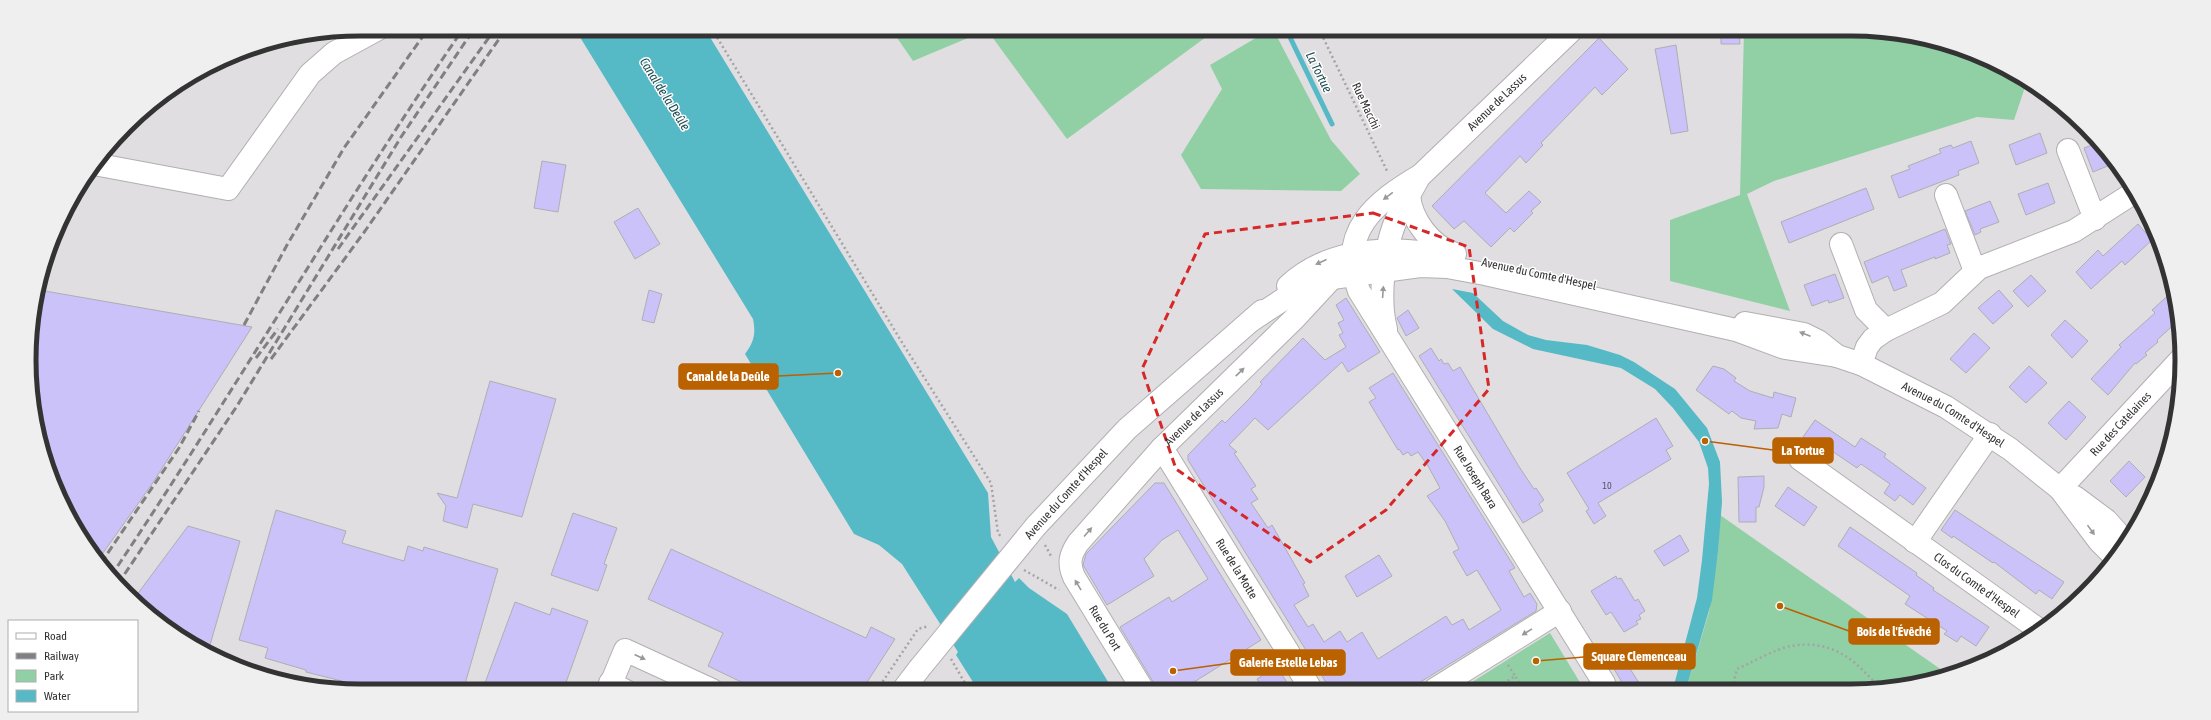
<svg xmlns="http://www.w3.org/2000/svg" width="2211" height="720" font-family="'Asap Condensed',sans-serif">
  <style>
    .green { fill: #91d0a4 }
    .water { fill: #56b9c6 }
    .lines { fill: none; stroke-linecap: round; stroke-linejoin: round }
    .stream { stroke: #56b9c6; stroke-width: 5 }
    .building { fill: #cac2f8; stroke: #afaeb2 }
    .minor-casing { stroke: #b2afb2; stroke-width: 24 }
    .path { stroke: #a4a3a5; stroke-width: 2.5; stroke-dasharray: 2 3; stroke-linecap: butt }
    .minor { stroke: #fff; stroke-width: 22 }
    .rail { stroke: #817f81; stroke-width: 3; stroke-dasharray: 8 4; stroke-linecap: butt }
    .minor-bridge-casing { stroke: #b2afb2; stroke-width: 24; stroke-linecap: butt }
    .minor-bridge { stroke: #fff; stroke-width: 22 }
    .oneway { fill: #9a999a }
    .marked { fill: none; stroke: #d62828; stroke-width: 3; stroke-dasharray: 8 5; stroke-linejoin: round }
    .labels { text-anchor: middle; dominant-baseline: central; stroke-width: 3; stroke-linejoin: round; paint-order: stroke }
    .number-label { font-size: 10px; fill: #5a5765 }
    .street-label { font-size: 12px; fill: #343334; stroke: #fff }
    .water-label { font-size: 13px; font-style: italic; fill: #214e53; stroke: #fff }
    .rim { fill: none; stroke: #343334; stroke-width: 5 }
    .leader { fill: none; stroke: #ba6100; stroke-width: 1.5 }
    .callout-dot { fill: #ba6100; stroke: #fff; stroke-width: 1.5 }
    .callout { fill: #ba6100; stroke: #ba6100; stroke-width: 1.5 }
    .callout-label { font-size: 13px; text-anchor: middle; font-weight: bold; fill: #fff }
  </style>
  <rect width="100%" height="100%" fill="#e0dee1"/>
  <g class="green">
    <polygon points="891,29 1217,29 1067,139 987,30 913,61"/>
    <polygon points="1271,29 1273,29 1331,140 1360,174 1341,191 1201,189 1181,155 1222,89 1210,65"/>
    <polygon points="1302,29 1322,29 1306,37"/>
    <polygon points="1744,29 1851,29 1916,35 1978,54 2027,81 2014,120 1977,117 1774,181 1747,194 1790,311 1670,281 1670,220 1740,195"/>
    <polygon points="1720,515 1946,673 1894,688 1686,689 1709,612 1718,552"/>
    <polygon points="1550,633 1584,689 1461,689"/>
  </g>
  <g class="water">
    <path d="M575,29h130l283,464 3,44 24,45 4,-4 10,10 38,26 46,76h-135l-22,-35 2,-3 -56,-88 -23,-19 -25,-11 -109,-180c9,-12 11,-20 8,-35z"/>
    <polygon points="1452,289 1473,293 1503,321 1528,335 1546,340 1587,345 1620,355 1634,362 1675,389 1707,428 1720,462 1722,502 1718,552 1712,600 1686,689 1673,689 1697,598 1702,560 1709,484 1708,468 1699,442 1673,408 1655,389 1621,368 1533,349 1493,329"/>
  </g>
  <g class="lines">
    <polyline class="stream" points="1286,29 1332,124"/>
  </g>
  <g class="building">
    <polygon points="1721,29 1739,29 1740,44 1721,44"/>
    <polygon points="1599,38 1628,69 1602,95 1595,87 1541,143 1543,145 1526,163 1520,156 1485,193 1506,213 1529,191 1541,202 1531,211 1533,213 1514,232 1510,228 1491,247 1464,221 1454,229 1432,206"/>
    <polygon points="1676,45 1688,131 1671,134 1655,49"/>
    <polygon points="2040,133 2047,153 2016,165 2009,145"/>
    <polygon points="1971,141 1979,163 1958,171 1959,175 1899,198 1891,176 1910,169 1908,166 1941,153 1939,149 1951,145 1953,148"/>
    <polygon points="2097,143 2101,145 2115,163 2093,172 2084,148"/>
    <polygon points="542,161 566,165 558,212 534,208"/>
    <polygon points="2048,183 2055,203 2026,215 2018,194"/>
    <polygon points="1866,188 1874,209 1789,243 1781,222"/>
    <polygon points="1990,201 1999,222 1980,229 1981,232 1975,235 1965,211"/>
    <polygon points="638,208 660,244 635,259 614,222"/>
    <polygon points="2138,224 2152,240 2125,265 2122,261 2091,289 2076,272 2098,250 2103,256"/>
    <polygon points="1945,229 1951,244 1947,245 1950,253 1935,259 1935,257 1901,270 1907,286 1894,291 1888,276 1872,283 1864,262"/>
    <polygon points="1835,274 1844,298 1829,303 1828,300 1812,306 1804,285"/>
    <polygon points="2031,275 2046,291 2028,307 2013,291"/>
    <polygon points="649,290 662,294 654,323 642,320"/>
    <polygon points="1999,290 2013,306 1993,324 1978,308"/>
    <polygon points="2174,290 2178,321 2157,340 2158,342 2145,353 2147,355 2136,364 2135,363 2108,395 2091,379 2121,347 2119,345 2155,313 2152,310"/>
    <polygon points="45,291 252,327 152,484 98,560 85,544 40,445 30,381 30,362"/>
    <polygon points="1346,298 1380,352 1348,372 1342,362 1268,430 1255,418 1229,445 1237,452 1234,453 1256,486 1251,489 1258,499 1251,503 1268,528 1272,525 1305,583 1303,584 1309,596 1294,605 1308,627 1313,624 1324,642 1340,631 1347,642 1362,632 1378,659 1446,616 1452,625 1463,619 1469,630 1501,610 1477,570 1467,576 1453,552 1459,549 1445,521 1427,496 1440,488 1428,466 1418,452 1411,456 1408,452 1403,455 1399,449 1398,450 1369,402 1376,398 1369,388 1393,373 1515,568 1509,571 1524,597 1530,593 1537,604 1536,611 1409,689 1330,689 1188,460 1188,455 1222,420 1225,423 1249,399 1262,384 1260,382 1303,338 1325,360 1346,347 1339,335 1343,333 1338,323 1344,320 1336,305"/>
    <polygon points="1408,310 1419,328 1406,336 1397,318"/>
    <polygon points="2065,320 2088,341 2072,358 2051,335"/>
    <polygon points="1974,333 1990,348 1966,373 1950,359"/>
    <polygon points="1431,348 1439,361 1441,359 1444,364 1448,363 1453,371 1460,367 1518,465 1534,489 1536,488 1544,500 1539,504 1543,511 1523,523 1419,356"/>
    <polygon points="1713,366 1724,369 1736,378 1734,381 1750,391 1773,398 1774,392 1796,398 1791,417 1782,414 1778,428 1754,429 1756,421 1741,418 1732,411 1729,414 1696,390"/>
    <polygon points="2029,366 2047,383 2026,403 2009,387"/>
    <polygon points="490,381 556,399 522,517 473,504 467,528 443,521 446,506 437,493 457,498"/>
    <polygon points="2069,401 2086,417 2066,440 2048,423"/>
    <polygon points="1656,418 1673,446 1666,450 1671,459 1598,503 1606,516 1594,524 1586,511 1589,509 1567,473"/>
    <polygon points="1815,420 1855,447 1861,438 1886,454 1884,457 1926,488 1913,505 1900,495 1895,501 1884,493 1890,484 1861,464 1857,468 1829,449 1826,453 1803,437"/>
    <polygon points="2129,461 2145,477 2126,497 2110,481"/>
    <polygon points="1764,476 1764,487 1759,507 1756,507 1756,522 1739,522 1738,477"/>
    <polygon points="1155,483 1164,483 1261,640 1183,689 1158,690 1120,627 1169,597 1172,602 1208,579 1178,530 1162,540 1144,559 1154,576 1107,605 1083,565 1086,554"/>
    <polygon points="1788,487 1817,507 1804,526 1775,506"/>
    <polygon points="276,510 346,531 342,543 404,561 408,546 423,551 424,547 498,569 463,691 381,691 306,672 306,670 265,658 268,648 239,640"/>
    <polygon points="1955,510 2064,582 2052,599 2039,590 2036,594 1994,562 1993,563 1953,536 1952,538 1941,530"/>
    <polygon points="573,513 617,528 604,564 607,565 598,591 551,575"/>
    <polygon points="188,526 240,541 208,652 176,635 133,600"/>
    <polygon points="1850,527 1917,573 1916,575 1934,588 1933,590 1989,627 1976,646 1961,636 1957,642 1944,634 1947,631 1905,604 1910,596 1838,546"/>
    <polygon points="1680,535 1689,551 1664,566 1654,551"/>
    <polygon points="671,549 866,638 871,627 895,639 862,690 758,690 708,666 723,633 648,599"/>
    <polygon points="1379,555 1392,576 1357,597 1345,576"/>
    <polygon points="1616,576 1617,579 1621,578 1635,601 1638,599 1645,611 1639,615 1641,619 1636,621 1638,624 1624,632 1611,612 1606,615 1591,591"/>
    <polygon points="515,602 550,615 552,608 588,621 563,691 482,691"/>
    <polygon points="1616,647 1643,689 1626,689 1605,654"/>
    <polygon points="1277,666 1284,678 1292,689 1263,689 1257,679"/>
  </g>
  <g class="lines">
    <defs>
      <g id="minor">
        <path id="s1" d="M1573,29l-152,146c-46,27 -84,57 -62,116l245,392 1,6"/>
        <polyline points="2068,150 2095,219"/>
        <polyline points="94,164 228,189 310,74 334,53 378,29"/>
        <path d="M1409,195c2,25 22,51 46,59"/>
        <polyline points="1946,195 1975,271"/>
        <polyline points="1841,244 1866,310 1886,330"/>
        <path d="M1288,286c42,-39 101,-40 155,-31"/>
        <path id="s2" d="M1252,320l41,-27 20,-10 19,-5 88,-12 27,1 38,7 251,56 49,18 52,8 24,8 85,43 64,42 50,40 39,52 14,14"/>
        <polyline points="1745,323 1804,334 1818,341 1837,356"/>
        <path d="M1386,329c-8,-31 -2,-82 11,-111 6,-14 15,-27 22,-41"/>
        <polyline points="1861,364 1867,347 1873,339 1886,330 1942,303 1979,268 2074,231 2135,192"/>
        <path id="s3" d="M1162,448l149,241"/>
        <path id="s4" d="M1800,459l238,170"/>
        <path id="s5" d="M2060,489l122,-131"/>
        <polyline points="2075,497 2106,520 2125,541"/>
        <polyline points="1036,526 1127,429 1262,311"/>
        <polyline points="1915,542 1990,434"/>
        <polyline points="610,683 626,691"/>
        <polyline points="1435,689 1560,611"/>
        <polyline points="903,690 919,669"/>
        <path id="s6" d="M1143,690l-69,-113c-6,-14 -4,-22 4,-34l84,-95 131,-128 38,-41"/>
        <polyline points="608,691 625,650 712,690"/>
      </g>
    </defs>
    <use href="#minor" class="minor-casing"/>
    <g class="path">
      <polyline points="712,29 903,344 991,483 998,533 1002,538"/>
      <polyline points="1319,29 1388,173"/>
      <polyline points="1045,545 1051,556"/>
      <polyline points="1024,570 1059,590"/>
      <polyline points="951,659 969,690"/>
      <polyline points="1508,665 1515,676"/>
      <path d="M1732,688l5,-19c14,-6 40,-21 54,-23 40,-7 64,13 88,42"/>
      <polyline points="1495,689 1515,676 1522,687"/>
      <polyline points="877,690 918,629 929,626"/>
    </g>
    <use href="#minor" class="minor"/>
    <g class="rail">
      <polyline points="338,249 495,29"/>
      <polyline points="244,325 287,245 344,148 428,29"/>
      <polyline points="256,358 278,329"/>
      <polyline points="271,359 365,231 506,29"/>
      <polyline points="101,563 179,448 199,411"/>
      <path d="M111,576c121,-180 229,-368 352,-547"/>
      <polyline points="118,584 237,406 401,137 474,29"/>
    </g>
    <defs>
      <polyline id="minor-bridge" points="919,669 1036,526"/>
    </defs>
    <use href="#minor-bridge" class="minor-bridge-casing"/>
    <use href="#minor-bridge" class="minor-bridge"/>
  </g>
  <defs><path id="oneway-solid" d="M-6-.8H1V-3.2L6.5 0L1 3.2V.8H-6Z"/></defs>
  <g class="oneway">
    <use href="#oneway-solid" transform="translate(1388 196) rotate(143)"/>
    <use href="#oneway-solid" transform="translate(1321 262) rotate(156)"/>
    <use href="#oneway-solid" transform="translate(1383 292) rotate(-86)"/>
    <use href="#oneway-solid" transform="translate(1805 334) rotate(-159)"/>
    <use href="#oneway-solid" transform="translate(1240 372) rotate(-44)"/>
    <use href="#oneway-solid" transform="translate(2091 530) rotate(54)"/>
    <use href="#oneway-solid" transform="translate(1088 532) rotate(-49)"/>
    <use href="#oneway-solid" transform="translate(1078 585) rotate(-121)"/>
    <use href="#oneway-solid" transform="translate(1527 632) rotate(148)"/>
    <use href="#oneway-solid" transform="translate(640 657) rotate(25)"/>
  </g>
  <path class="marked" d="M1373,213l96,34 20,142 -103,121 -76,52 -134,-93 -34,-100 63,-135z"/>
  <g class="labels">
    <g class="number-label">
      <text x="1607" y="485">10</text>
    </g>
    <g class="street-label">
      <text transform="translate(1497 102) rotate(-44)">Avenue de Lassus</text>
      <text transform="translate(1366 106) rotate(65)">Rue Macchi</text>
      <text transform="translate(1539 274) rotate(12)">Avenue du Comte d'Hespel</text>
      <text stroke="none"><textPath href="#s2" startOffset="738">Avenue du Comte d'Hespel</textPath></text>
      <text stroke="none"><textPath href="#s6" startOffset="340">Avenue de Lassus</textPath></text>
      <text stroke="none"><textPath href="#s5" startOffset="89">Rue des Catelaines</textPath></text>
      <text stroke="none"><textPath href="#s1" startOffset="577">Rue Joseph Bara</textPath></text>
      <text transform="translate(1066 494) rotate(-48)">Avenue du Comte d'Hespel</text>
      <text stroke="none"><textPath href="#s3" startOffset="142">Rue de la Motte</textPath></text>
      <text stroke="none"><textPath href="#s4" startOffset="217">Clos du Comte d'Hespel</textPath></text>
      <text transform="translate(1105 628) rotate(59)">Rue du Port</text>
    </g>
    <g class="water-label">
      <text transform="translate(1319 72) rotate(64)">La Tortue</text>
      <text transform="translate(665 94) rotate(58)">Canal de la Deûle</text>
    </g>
  </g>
  <path d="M0 0H2211V720H0ZM360 36H1851A324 324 0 0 1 2175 360V360A324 324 0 0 1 1851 684H360A324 324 0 0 1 36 360V360A324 324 0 0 1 360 36Z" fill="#efefef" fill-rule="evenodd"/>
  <path class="rim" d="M360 36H1851A324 324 0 0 1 2175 360V360A324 324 0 0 1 1851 684H360A324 324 0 0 1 36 360V360A324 324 0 0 1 360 36Z"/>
  <path class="leader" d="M838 373L778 376M1705 441L1773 450M1780 606L1849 631M1536 661L1584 657M1173 671L1231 663"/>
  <g class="callout-dot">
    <circle cx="838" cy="373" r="4"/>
    <circle cx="1705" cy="441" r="4"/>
    <circle cx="1780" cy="606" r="4"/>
    <circle cx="1536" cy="661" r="4"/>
    <circle cx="1173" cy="671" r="4"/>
  </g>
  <g class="callout">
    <rect x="679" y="364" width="99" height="25" rx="4"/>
    <rect x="1773" y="438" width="60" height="25" rx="4"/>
    <rect x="1849" y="619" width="90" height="25" rx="4"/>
    <rect x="1584" y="644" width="111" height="25" rx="4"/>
    <rect x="1231" y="650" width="114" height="25" rx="4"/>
  </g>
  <g class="callout-label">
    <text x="728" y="381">Canal de la Deûle</text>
    <text x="1803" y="455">La Tortue</text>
    <text x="1894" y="636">Bois de l'Évêché</text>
    <text x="1639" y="661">Square Clemenceau</text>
    <text x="1288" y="667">Galerie Estelle Lebas</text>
  </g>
  <rect x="8" y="620" width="130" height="92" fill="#ffffff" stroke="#aeadae"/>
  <rect x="16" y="633" width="20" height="6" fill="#ffffff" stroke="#aeadae"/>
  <text x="44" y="640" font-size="12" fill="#343334">Road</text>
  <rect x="16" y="653" width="20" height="6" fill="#817f81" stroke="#aeadae"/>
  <text x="44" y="660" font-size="12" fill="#343334">Railway</text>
  <rect x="16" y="670" width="20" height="12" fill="#91d0a4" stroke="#aeadae"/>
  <text x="44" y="680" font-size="12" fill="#343334">Park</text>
  <rect x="16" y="690" width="20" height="12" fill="#56b9c6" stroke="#aeadae"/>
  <text x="44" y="700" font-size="12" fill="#343334">Water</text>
</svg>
